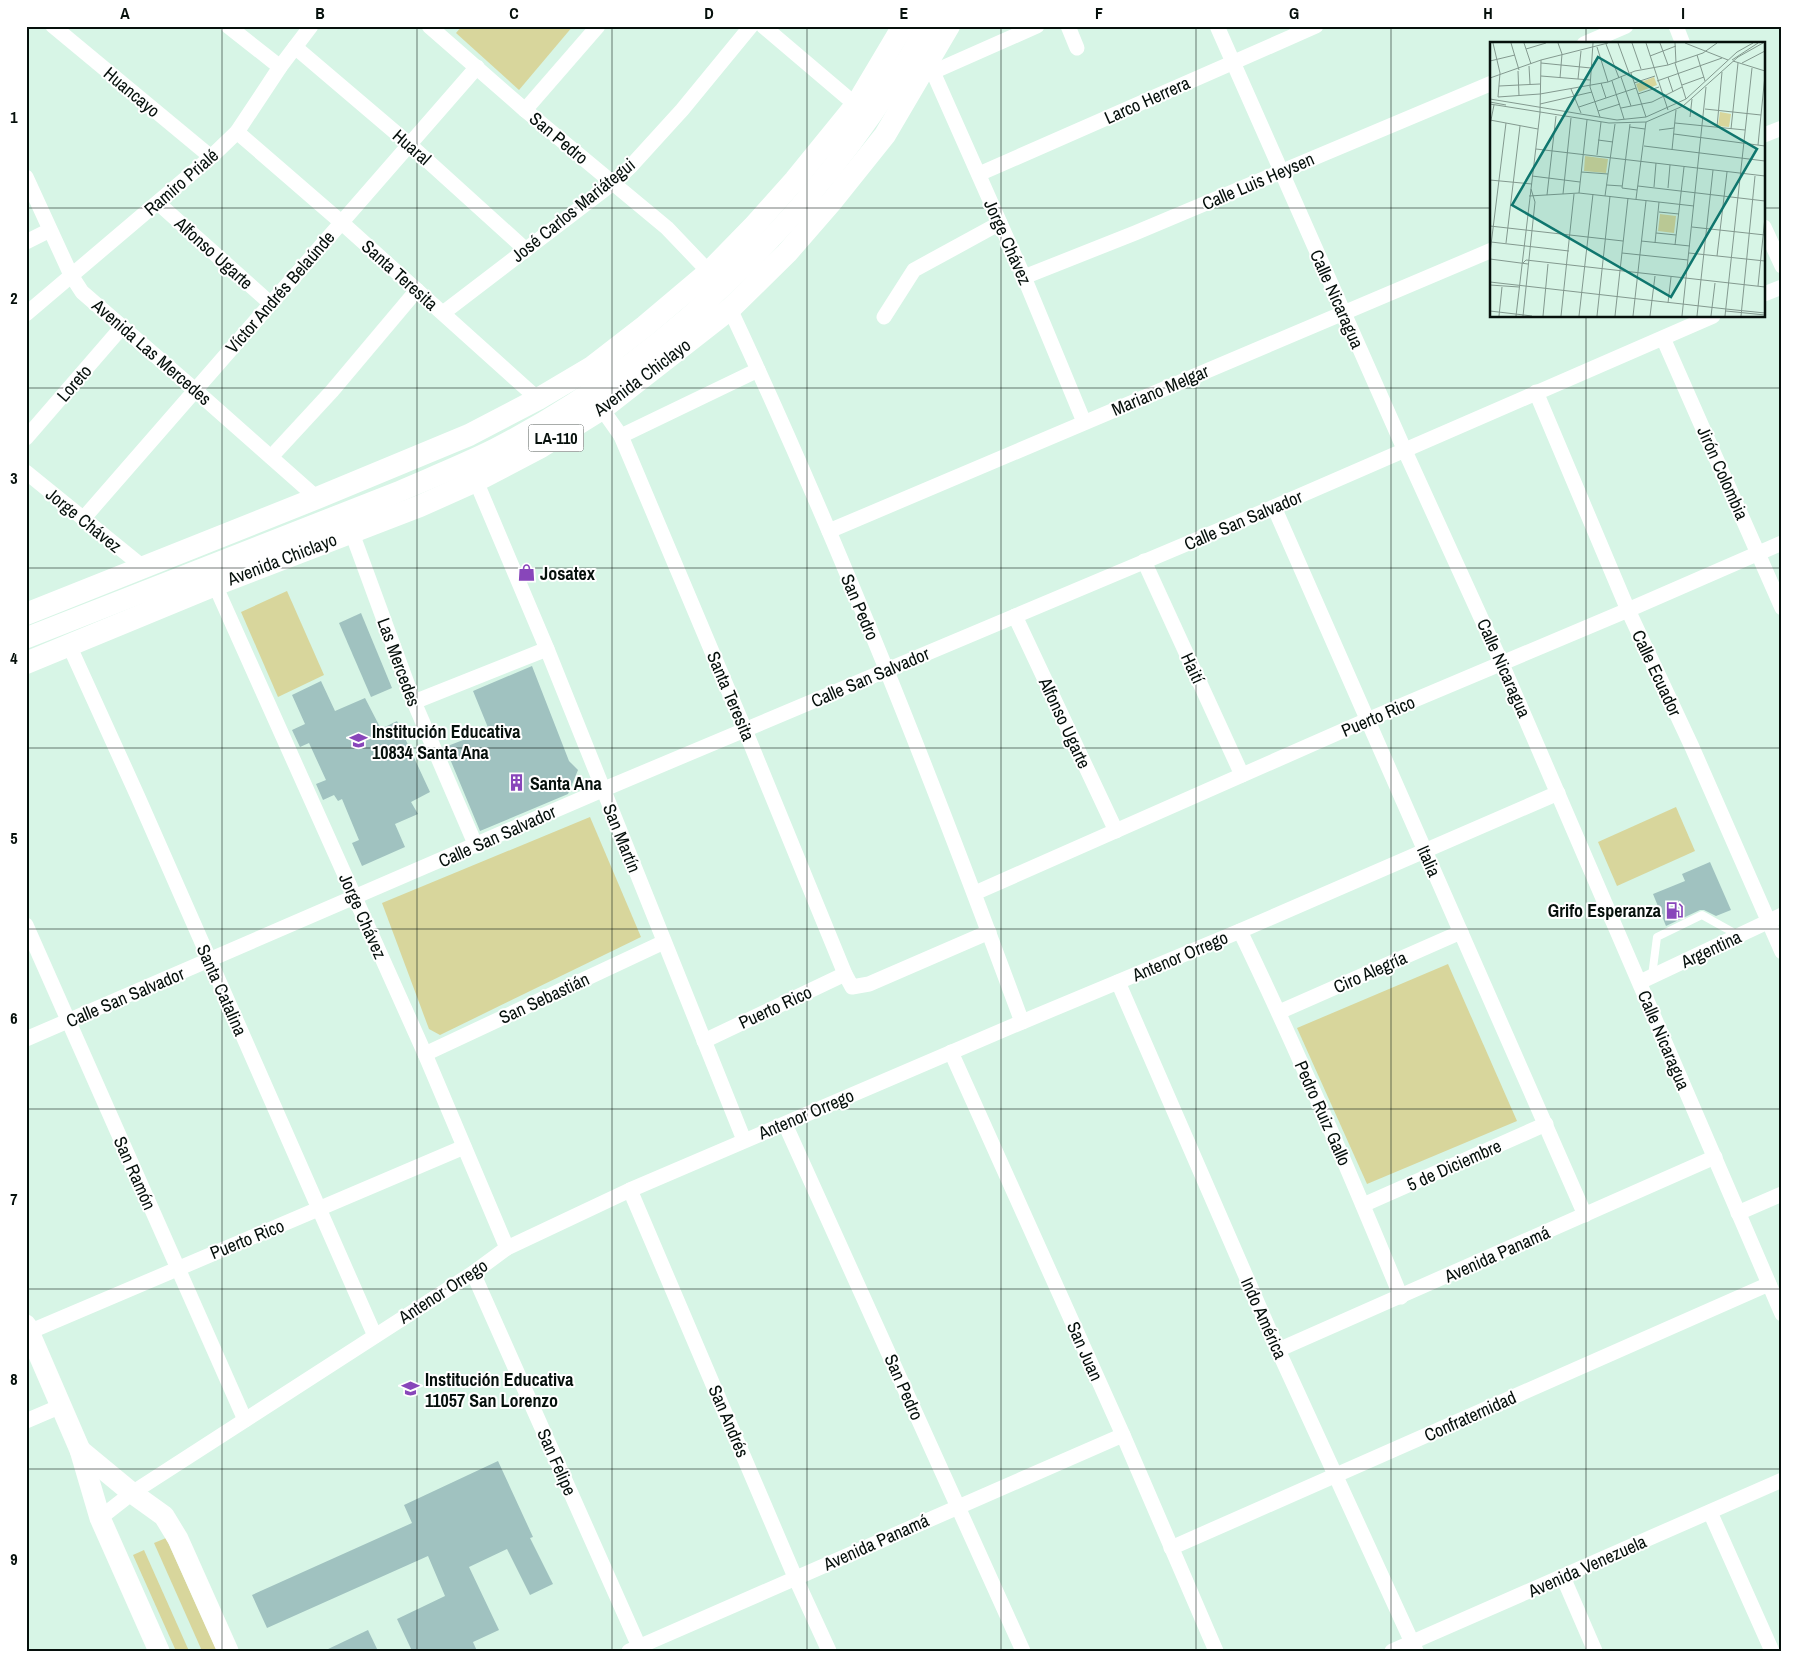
<svg xmlns="http://www.w3.org/2000/svg" width="1808" height="1677" font-family="'Archivo Narrow',sans-serif">
  <style>
    .green { fill: #d8d69c }
    .building { fill: #a0c2c0 }
    .lines { fill: none; stroke-linecap: round; stroke-linejoin: round }
    .lane { stroke: #fff; stroke-width: 8 }
    .street { stroke: #fff; stroke-width: 15 }
    .secondary { stroke: #fff; stroke-width: 21 }
    .primary { stroke: #fff; stroke-width: 22 }
    .grid { fill: none; stroke: #06100c; stroke-width: 1; stroke-opacity: 0.55 }
    .labels { text-anchor: middle; dominant-baseline: central; stroke-width: 4; stroke-linejoin: round; paint-order: stroke }
    .shield { fill: #fff; stroke: #515855; stroke-width: 1 }
    .shield-label { font-size: 16px; font-weight: bold; fill: #06100c }
    .street-label { font-size: 18px; fill: #06100c; stroke: #fff }
    .poi-label { font-size: 18px; font-weight: bold; fill: #06100c; stroke: #fff; text-anchor: start }
    .inset-road { fill: none; stroke: #83998f; stroke-width: 1 }
    .view { fill: #0f766e; fill-opacity: 0.15; stroke: #0f766e; stroke-width: 2.5 }
    .inset-edge { fill: none; stroke: #06100c; stroke-width: 2.5 }
    .neatline { fill: none; stroke: #06100c; stroke-width: 2 }
    .grid-label { font-size: 16px; text-anchor: middle; font-weight: bold; fill: #06100c }
  </style>
  <rect width="100%" height="100%" fill="#d7f5e6"/>
  <g class="green">
    <polygon points="462,26 573,26 519,90 456,33"/>
    <polygon points="287,591 324,675 278,697 241,612"/>
    <polygon points="1676,807 1695,851 1617,886 1598,842"/>
    <polygon points="590,817 641,937 440,1035 429,1029 382,903"/>
    <polygon points="1448,964 1517,1121 1367,1184 1297,1028"/>
    <polygon points="166,1538 217,1651 202,1651 154,1543"/>
    <polygon points="144,1550 189,1651 176,1651 133,1555"/>
  </g>
  <g class="building">
    <polygon points="361,613 392,688 371,697 339,623"/>
    <polygon points="532,666 569,761 578,770 568,794 480,831 445,747 489,730 473,691"/>
    <polygon points="321,681 335,711 365,698 381,729 397,721 430,792 411,802 418,814 395,824 405,847 362,866 352,843 359,840 342,799 338,801 334,795 323,800 316,784 326,780 309,743 300,747 292,730 305,724 292,695"/>
    <polygon points="1710,862 1731,910 1716,916 1704,910 1700,910 1666,926 1653,894 1685,881 1682,874"/>
    <polygon points="498,1461 533,1537 530,1538 553,1584 530,1595 507,1549 469,1567 499,1630 473,1642 477,1651 412,1651 397,1619 445,1596 428,1556 267,1628 252,1595 412,1523 404,1505"/>
    <polygon points="368,1630 378,1651 324,1651"/>
  </g>
  <g class="lines">
    <polyline class="lane" points="1652,976 1657,937 1702,915 1738,935"/>
    <g class="street">
      <polyline points="53,26 211,157"/>
      <polyline points="228,26 280,67"/>
      <polyline points="429,26 525,110 667,228 709,272"/>
      <polyline points="763,26 856,105"/>
      <polyline points="1068,26 1077,48"/>
      <polyline points="1217,26 1405,451 1502,664 1782,1314"/>
      <polyline points="1676,26 1683,44"/>
      <polyline points="1584,44 1626,26"/>
      <polyline points="295,47 409,144 526,250"/>
      <polyline points="929,63 1024,277 1084,422"/>
      <polyline points="933,72 1037,26"/>
      <polyline points="525,110 598,26"/>
      <polyline points="237,132 341,222 538,399"/>
      <polyline points="1764,135 1782,128"/>
      <polyline points="979,174 1316,26"/>
      <polyline points="26,177 71,275 82,292 195,390 317,498"/>
      <polyline points="158,203 270,303"/>
      <polyline points="1764,227 1782,266"/>
      <polyline points="26,242 50,230"/>
      <polyline points="1024,277 1135,233 1492,83"/>
      <polyline points="1764,294 1782,287"/>
      <path d="M730,309c109,233 203,472 292,713"/>
      <polyline points="443,313 613,183 631,166 682,110 751,26"/>
      <polyline points="26,314 211,157 237,132 280,67 311,26"/>
      <polyline points="884,317 914,270 1000,223"/>
      <polyline points="1663,338 1782,608"/>
      <polyline points="1536,392 1628,610 1692,747 1782,952"/>
      <polyline points="602,409 621,436 745,730 845,974 852,987 869,984 989,932"/>
      <polyline points="621,436 758,370"/>
      <polyline points="26,438 122,327"/>
      <polyline points="271,457 332,391 417,290"/>
      <polyline points="26,472 143,567"/>
      <polyline points="476,481 547,649 744,1140"/>
      <polyline points="1274,507 1585,1215"/>
      <polyline points="83,519 477,67"/>
      <polyline points="829,531 1492,250"/>
      <polyline points="352,533 414,702 476,846"/>
      <polyline points="1144,561 1242,775"/>
      <polyline points="215,585 425,1054 507,1248"/>
      <polyline points="1015,616 1116,831"/>
      <polyline points="69,645 138,797 375,1336"/>
      <polyline points="414,702 547,649"/>
      <polyline points="975,893 1367,720 1628,610 1782,543"/>
      <polyline points="26,925 245,1420"/>
      <path d="M1240,931c58,120 110,242 161,366"/>
      <polyline points="1118,982 1278,1350 1416,1651"/>
      <polyline points="1640,982 1782,915"/>
      <polyline points="1279,1012 1461,932"/>
      <polyline points="26,1039 602,790 1274,507 1713,316"/>
      <polyline points="704,1041 845,974"/>
      <polyline points="951,1052 1123,1435 1216,1651"/>
      <polyline points="425,1054 664,942"/>
      <polyline points="785,1124 1023,1651"/>
      <polyline points="630,1190 795,1577 829,1651"/>
      <polyline points="1363,1205 1546,1124"/>
      <polyline points="1738,1213 1782,1194"/>
      <polyline points="473,1273 641,1651"/>
      <polyline points="29,1332 464,1147"/>
      <polyline points="1278,1350 1715,1157"/>
      <polyline points="26,1421 61,1406"/>
      <polyline points="1710,1512 1772,1651"/>
      <polyline points="100,1518 132,1493 473,1273 507,1248 630,1190 1022,1022 1240,931 1558,793"/>
      <polyline points="1171,1548 1769,1284"/>
      <polyline points="1563,1577 1595,1651"/>
      <polyline points="629,1651 1123,1435"/>
      <polyline points="1392,1651 1782,1480"/>
    </g>
    <g class="secondary">
      <path d="M26,638l372,-146c32,-14 65,-27 97,-43 179,-93 334,-247 432,-423"/>
      <polyline points="26,1325 80,1450 100,1518 159,1651"/>
      <polyline points="80,1450 132,1493 164,1516 178,1539 228,1651"/>
    </g>
    <g class="primary">
      <polyline points="26,614 317,498 469,435 538,399 592,367 645,326 709,272 753,227 795,180 856,105 903,26"/>
      <polyline points="26,663 215,585 420,506 476,481 541,447 602,409 730,309 787,253 833,200 885,135 949,26"/>
    </g>
  </g>
  <path class="grid" d="M222,26v1625M417,26v1625M612,26v1625M807,26v1625M1001,26v1625M1196,26v1625M1391,26v1625M1586,26v18M26,208h1466M1764,208h18M1586,316v1335M26,388h1756M26,568h1756M26,748h1756M26,929h1756M26,1109h1756M26,1289h1756M26,1469h1756"/>
  <defs>
    <symbol id="shop-bare" viewBox="-9 -9 18 18"><path d="M-5-2.5h2.3a2.7 3.5 0 0 1 5.4 0H5L5.5 6h-11ZM-1.5-2.5h3a1.5 2.3 0 0 0-3 0Z" fill="#8846ba" stroke="#fff" stroke-width="2.5" paint-order="stroke"/></symbol>
    <symbol id="school-bare" viewBox="-9 -9 18 18"><path d="M0-5L7-2L0 1L-7-2ZM-4 1L0 2.5L4 1V4Q0 6-4 4Z" fill="#8846ba" stroke="#fff" stroke-width="2.5" paint-order="stroke"/></symbol>
    <symbol id="building-bare" viewBox="-9 -9 18 18"><path d="M-4-6H4V6H1V3H-1V6H-4ZM-2.5-4.3h1.7v1.8h-1.7ZM.8-4.3h1.7v1.8H.8ZM-2.5-1h1.7V.8h-1.7ZM.8-1h1.7V.8H.8Z" fill="#8846ba" stroke="#fff" stroke-width="2.5" paint-order="stroke"/></symbol>
    <symbol id="fuel-bare" viewBox="-9 -9 18 18"><path d="M-5.5-6h7V0h2V4h1.3V-2.5L3-4.5l.8-.8L6-3V5H2.5V1h-1V6h-7ZM-4.2-4.7v3.2H.2V-4.7Z" fill="#8846ba" stroke="#fff" stroke-width="2.5" paint-order="stroke"/></symbol>
  </defs>
  <g fill-rule="evenodd">
    <use href="#shop-bare" x="514" y="560" width="25" height="25"/>
    <use href="#school-bare" x="346" y="728" width="25" height="25"/>
    <use href="#building-bare" x="504" y="770" width="25" height="25"/>
    <use href="#fuel-bare" x="1662" y="898" width="25" height="25"/>
    <use href="#school-bare" x="398" y="1376" width="25" height="25"/>
  </g>
  <g class="labels">
    <rect class="shield" x="528.5" y="424.5" width="55" height="27" rx="4"/>
    <g class="shield-label">
      <text x="556" y="438">LA-110</text>
    </g>
    <g class="street-label">
      <text transform="translate(132 92) rotate(40)">Huancayo</text>
      <text transform="translate(1147 100) rotate(-24)">Larco Herrera</text>
      <text transform="translate(559 138) rotate(40)">San Pedro</text>
      <text transform="translate(412 147) rotate(41)">Huaral</text>
      <text transform="translate(1258 181) rotate(-23)">Calle Luis Heysen</text>
      <text transform="translate(181 182) rotate(-41)">Ramiro Prialé</text>
      <text transform="translate(573 210) rotate(-39)">José Carlos Mariátegui</text>
      <text transform="translate(1008 242) rotate(66)">Jorge Chávez</text>
      <text transform="translate(214 253) rotate(42)">Alfonso Ugarte</text>
      <text transform="translate(400 275) rotate(42)">Santa Teresita</text>
      <text transform="translate(280 292) rotate(-49)">Víctor Andrés Belaúnde</text>
      <text transform="translate(1337 299) rotate(66)">Calle Nicaragua</text>
      <text transform="translate(152 352) rotate(41)">Avenida Las Mercedes</text>
      <text transform="translate(642 377) rotate(-37)">Avenida Chiclayo</text>
      <text transform="translate(74 383) rotate(-49)">Loreto</text>
      <text transform="translate(1160 390) rotate(-23)">Mariano Melgar</text>
      <text transform="translate(1723 473) rotate(66)">Jirón Colombia</text>
      <text transform="translate(84 520) rotate(39)">Jorge Chávez</text>
      <text transform="translate(1243 520) rotate(-23)">Calle San Salvador</text>
      <text transform="translate(282 559) rotate(-21)">Avenida Chiclayo</text>
      <text transform="translate(860 607) rotate(67)">San Pedro</text>
      <text transform="translate(399 662) rotate(70)">Las Mercedes</text>
      <text transform="translate(1193 668) rotate(65)">Haití</text>
      <text transform="translate(1504 668) rotate(66)">Calle Nicaragua</text>
      <text transform="translate(1657 673) rotate(65)">Calle Ecuador</text>
      <text transform="translate(870 677) rotate(-23)">Calle San Salvador</text>
      <text transform="translate(731 696) rotate(67)">Santa Teresita</text>
      <text transform="translate(1378 716) rotate(-23)">Puerto Rico</text>
      <text transform="translate(1065 723) rotate(65)">Alfonso Ugarte</text>
      <text transform="translate(497 836) rotate(-24)">Calle San Salvador</text>
      <text transform="translate(622 838) rotate(68)">San Martín</text>
      <text transform="translate(1429 861) rotate(66)">Italia</text>
      <text transform="translate(363 916) rotate(66)">Jorge Chávez</text>
      <text transform="translate(1711 949) rotate(-25)">Argentina</text>
      <text transform="translate(1180 956) rotate(-23)">Antenor Orrego</text>
      <text transform="translate(1370 972) rotate(-24)">Ciro Alegría</text>
      <text transform="translate(222 990) rotate(66)">Santa Catalina</text>
      <text transform="translate(125 997) rotate(-23)">Calle San Salvador</text>
      <text transform="translate(544 998) rotate(-25)">San Sebastián</text>
      <text transform="translate(775 1007) rotate(-25)">Puerto Rico</text>
      <text transform="translate(1664 1040) rotate(67)">Calle Nicaragua</text>
      <text transform="translate(1323 1113) rotate(66)">Pedro Ruiz Gallo</text>
      <text transform="translate(806 1114) rotate(-23)">Antenor Orrego</text>
      <text transform="translate(1454 1165) rotate(-24)">5 de Diciembre</text>
      <text transform="translate(135 1173) rotate(66)">San Ramón</text>
      <text transform="translate(247 1239) rotate(-22)">Puerto Rico</text>
      <text transform="translate(1497 1254) rotate(-24)">Avenida Panamá</text>
      <text transform="translate(443 1291) rotate(-33)">Antenor Orrego</text>
      <text transform="translate(1264 1318) rotate(66)">Indo América</text>
      <text transform="translate(1085 1351) rotate(66)">San Juan</text>
      <text transform="translate(904 1387) rotate(66)">San Pedro</text>
      <text transform="translate(1470 1416) rotate(-24)">Confraternidad</text>
      <text transform="translate(729 1421) rotate(67)">San Andrés</text>
      <text transform="translate(557 1462) rotate(66)">San Felipe</text>
      <text transform="translate(876 1542) rotate(-24)">Avenida Panamá</text>
      <text transform="translate(1587 1566) rotate(-24)">Avenida Venezuela</text>
    </g>
    <g class="poi-label">
      <text x="540" y="573">Josatex</text>
      <text x="372" y="731">Institución Educativa<tspan x="372" dy="21">10834 Santa Ana</tspan></text>
      <text x="530" y="783">Santa Ana</text>
      <text x="1661" y="910" text-anchor="end">Grifo Esperanza</text>
      <text x="425" y="1379">Institución Educativa<tspan x="425" dy="21">11057 San Lorenzo</tspan></text>
    </g>
  </g>
  <g transform="translate(1490 42)">
    <rect width="275" height="275" fill="#d7f5e6"/>
    <path d="M164,35l3,8 -18,7 -3,-8zM230,70l11,2 -2,13 -11,-1zM95,114l23,3 -2,14 -22,-2zM170,172l16,2 -2,17 -16,-2z" fill="#d8d69c"/>
    <path class="inset-road" d="M3,1l7,30 -2,24M21,1l8,27M34,1l7,21M68,1l4,11 -2,24M103,1l-3,44 10,30M128,1l11,30M142,1l9,26M156,1l22,67M170,1l8,22M185,1l1,20M195,1l43,17M116,2l13,34M107,5l11,35M36,7l20,-6M207,13l8,26M160,14l26,-10M242,18l26,-17M0,19l25,-6M243,19l32,10M51,21l50,5M185,21l11,36M252,21l23,-12M39,24l1,18M28,29l1,25M141,31l15,44M51,34l49,4M131,35l10,29M178,35l5,15M0,36l51,-18 67,-17M88,37l3,-28M122,39l12,38M167,39l65,-23M111,41l5,15M144,41l21,-7M192,43l22,-8M9,44l41,-2M81,47l10,24M148,52l21,-7M8,55l42,-3 68,-12 27,-11 33,-6 35,-12 14,-10M0,57l127,21 29,-3 40,-18 51,-47 16,-9M0,60l16,3M0,62l119,19 37,-1 37,-16 55,-49 25,-14M50,62l52,-12M89,65l57,-19M131,66l31,-6 30,-15M215,67l56,6M108,69l22,-7M200,75l2,-18M0,78l48,9M185,81l70,7M140,82l-8,64 15,2M0,83l4,-20M140,85l15,2M227,85l5,-55M241,87l7,-66M169,88l15,-2M184,92l91,12M108,98l15,2M268,103l7,-70M154,104l121,15M46,107l229,27M182,108l4,-40M107,113l4,-33M91,130l27,2M42,134l48,6M0,138l42,4M117,143l15,1M148,144l127,15M164,145l2,-24M178,146l2,-23M89,151l8,-73M73,152l8,-76M57,153l9,-79M39,154l50,-3 115,13M115,154l10,-72M146,157l10,-77M169,170l20,2M0,184l133,15M202,185l73,8M166,191l20,2M151,199l49,5M1,200l78,9M16,201l14,-117M165,201l4,-41M185,203l9,-78M0,211l16,-130M132,211l66,7M199,211l76,8M227,214l10,-84M0,217l38,5M33,221l3,-3 239,27M0,240l236,27M0,243l29,2M268,244l7,-69M178,261l3,-26M236,267l39,4M0,269l42,5M236,269l39,4M9,274l3,-29M26,274l24,-203 1,-53M33,274l12,-114 -4,-13M53,274l5,-52M71,274l13,-122M89,274l14,-122M107,274l13,-120M125,274l13,-118M143,274l13,-115M160,274l5,-40M192,274l24,-229M207,274l16,-146M221,274l4,-33M235,274l27,-248M251,274l14,-140"/>
    <path class="view" d="M108,15l159,92 -86,148 -159,-92z"/>
    <rect width="275" height="275" class="inset-edge"/>
  </g>
  <rect width="1808" height="1677" fill="none" stroke="#ffffff" stroke-width="55"/>
  <rect x="28" y="28" width="1752" height="1622" class="neatline"/>
  <g class="grid-label">
    <text x="125" y="19">A</text>
    <text x="320" y="19">B</text>
    <text x="514" y="19">C</text>
    <text x="709" y="19">D</text>
    <text x="904" y="19">E</text>
    <text x="1099" y="19">F</text>
    <text x="1294" y="19">G</text>
    <text x="1488" y="19">H</text>
    <text x="1683" y="19">I</text>
    <text x="14" y="123">1</text>
    <text x="14" y="304">2</text>
    <text x="14" y="484">3</text>
    <text x="14" y="664">4</text>
    <text x="14" y="844">5</text>
    <text x="14" y="1024">6</text>
    <text x="14" y="1205">7</text>
    <text x="14" y="1385">8</text>
    <text x="14" y="1565">9</text>
  </g>
</svg>
